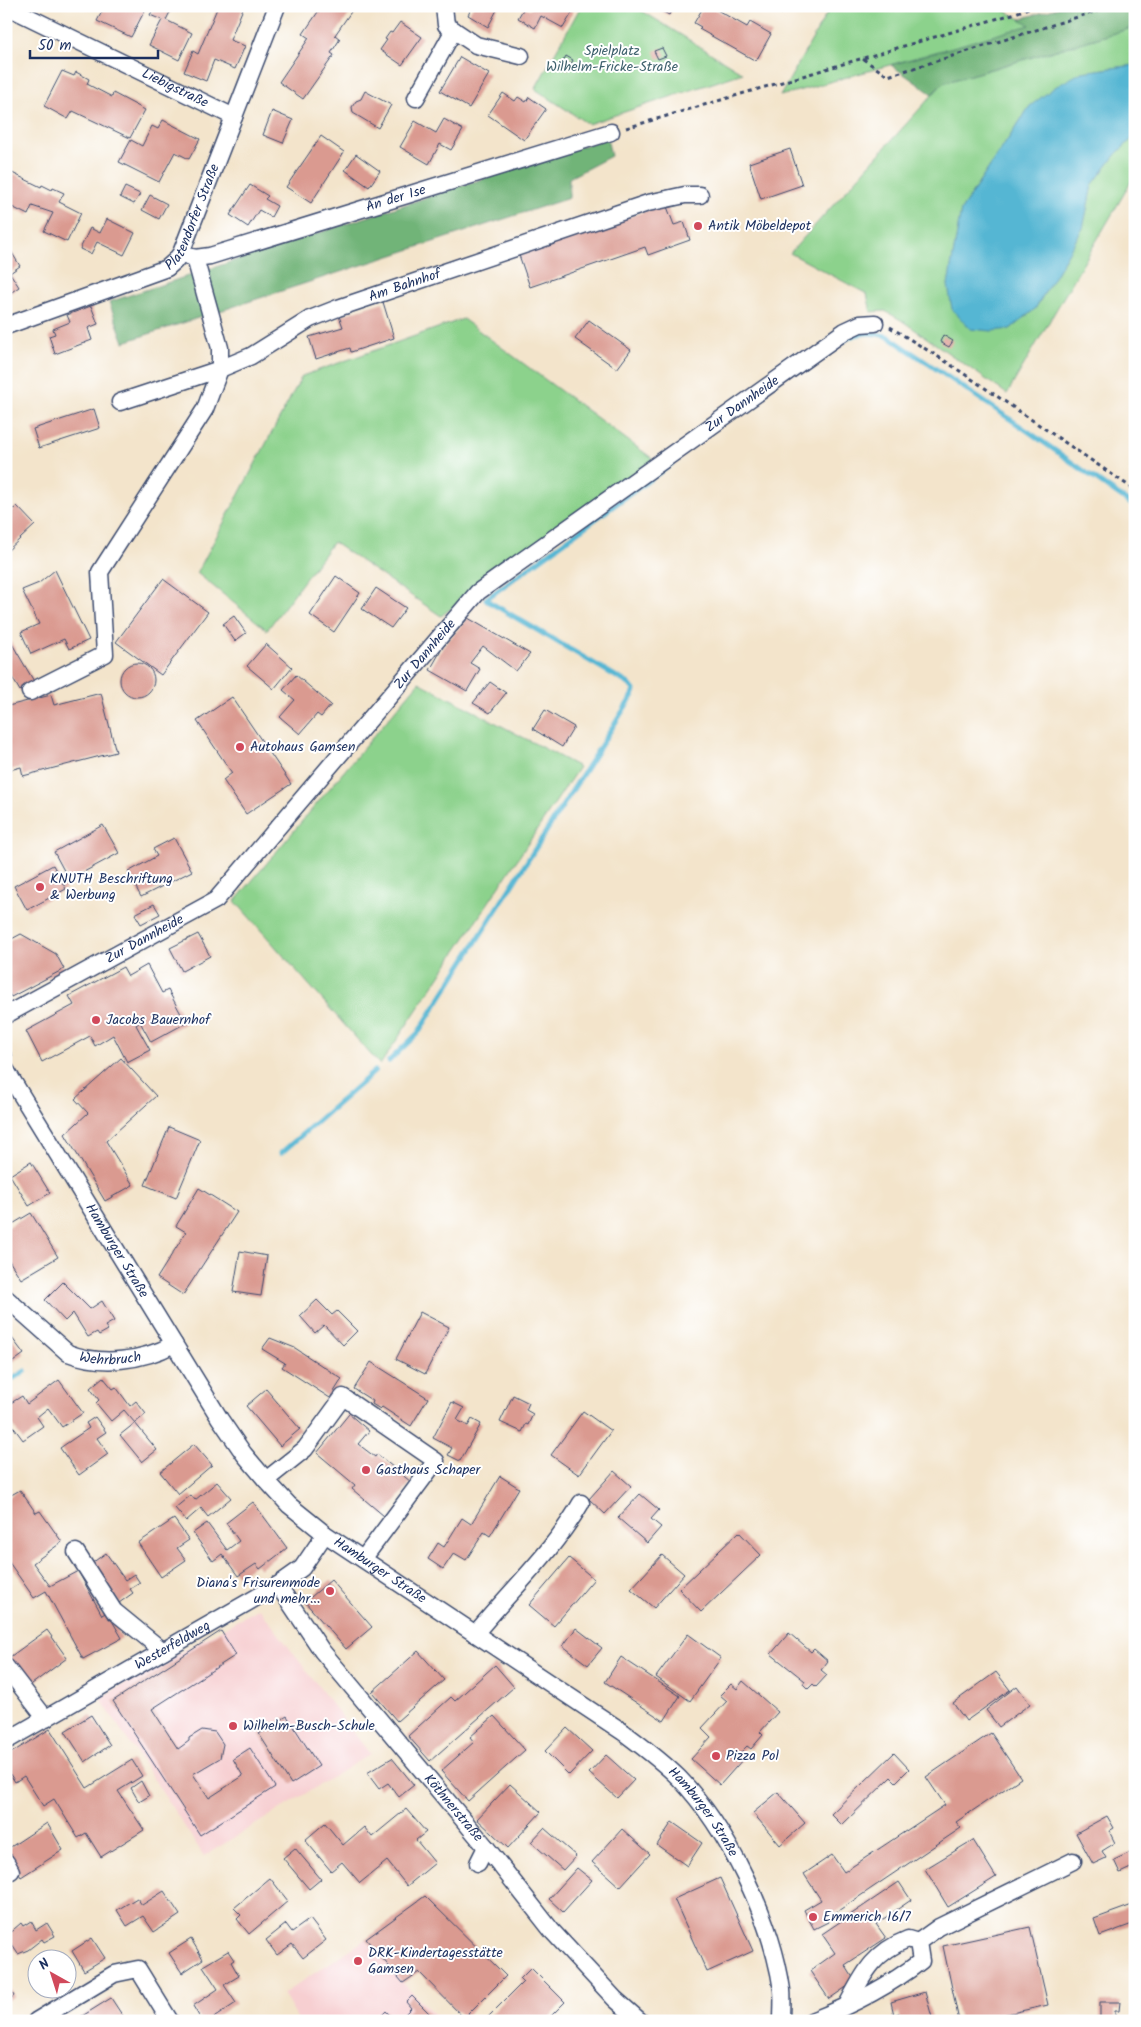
<svg xmlns="http://www.w3.org/2000/svg" width="1141" height="2027" font-family="Kalam,sans-serif">
  <style>
    .built { fill: #f7cfd1 }
    .green { fill: #8cd28c; stroke: #548075 }
    .forest { fill: #71b478; stroke: #46726b }
    .water { fill: #54b6d3; stroke: #387298 }
    .lines { fill: none; stroke-linecap: round; stroke-linejoin: round }
    .stream { stroke: #54b6d3; stroke-width: 5 }
    .building { fill: #da9a90 }
    .minor-casing { stroke: #3b4a6e; stroke-width: 19 }
    .path { stroke: #3b4a6e; stroke-width: 3; stroke-dasharray: 4 4; stroke-linecap: butt }
    .minor { stroke: #fff; stroke-width: 16 }
    .poi-dot { fill: #d1495b; stroke: #fff; stroke-width: 2 }
    .labels { text-anchor: middle; dominant-baseline: central; stroke-width: 4; stroke-linejoin: round; paint-order: stroke }
    .park-label { font-size: 14px; fill: #3d606c; stroke: #fff }
    .street-label { font-size: 14px; fill: #1b2f5e; stroke: #fff }
    .poi-label { font-size: 14px; fill: #1b2f5e; stroke: #fff; text-anchor: start }
  </style>
  <rect width="100%" height="100%" fill="#fff"/>
  <filter id="ink" filterUnits="userSpaceOnUse"><feTurbulence type="fractalNoise" baseFrequency=".02" numOctaves="2"/><feDisplacementMap in="SourceGraphic" scale="10" xChannelSelector="R" yChannelSelector="G"/><feConvolveMatrix kernelMatrix="1 2 1 2 8 2 1 2 1" color-interpolation-filters="sRGB"/></filter>
  <filter id="wash" filterUnits="userSpaceOnUse"><feTurbulence type="fractalNoise" baseFrequency=".0096" numOctaves="4" result="noise"/><feDisplacementMap in="SourceGraphic" scale="20" xChannelSelector="R" yChannelSelector="G"/><feGaussianBlur stdDeviation="1.12" result="paint"/><feColorMatrix in="noise" values="0 0 0 0 0 0 0 0 0 0 0 0 0 0 0 0 0 1.4 0 .05"/><feComposite in="paint" operator="in"/></filter>
  <g filter="url(#wash)">
    <rect width="100%" height="100%" fill="#f3e4cb"/>
    <g class="built">
      <polygon points="259,1608 370,1754 204,1856 100,1698"/>
      <polygon points="366,1939 403,1983 441,2021 299,2021 283,1994"/>
    </g>
    <g class="green">
      <polygon points="581,6 634,6 743,73 588,124 535,89"/>
      <polygon points="831,6 997,6 1031,25 780,96"/>
      <polygon points="1135,27 1135,65 1082,72 1030,106 961,210 948,285 1010,329 1035,309 1083,228 1092,185 1116,154 1135,136 1135,175 1007,394 901,320 885,311 871,312 867,294 790,253 943,83"/>
      <polygon points="463,319 653,459 441,616 333,542 267,630 197,573 302,376"/>
      <polygon points="419,682 579,767 380,1065 235,901"/>
    </g>
    <g class="forest">
      <polygon points="1064,6 1135,6 1135,27 943,83 932,94 891,65 1030,25 1020,19"/>
      <polygon points="607,138 611,156 569,178 569,198 124,342 109,302"/>
    </g>
    <polygon class="water" points="1135,65 1135,136 1116,154 1092,185 1083,228 1035,309 1010,329 992,331 970,329 952,309 948,285 961,210 1030,106 1055,87 1082,72"/>
    <g class="lines">
      <g class="stream">
        <path d="M843,341c15,-10 30,-9 46,-4l140,95 106,75"/>
        <polyline points="389,1061 418,1033 633,695 634,690 629,684 491,603 486,599 671,464"/>
        <polyline points="281,1153 375,1071"/>
        <polyline points="6,1383 25,1371"/>
      </g>
    </g>
    <g id="blocks">
      <g class="building">
        <polygon points="105,6 138,6 145,10 131,37 97,21"/>
        <polygon points="155,6 173,6 166,20 192,33 179,60 149,45 162,20 150,15"/>
        <polygon points="218,6 244,6 230,40 245,46 235,69 214,60 206,81 184,72 193,51 198,54"/>
        <polygon points="322,6 355,6 335,35 340,39 331,53 334,55 303,99 279,82 309,38 303,34"/>
        <polygon points="473,6 499,6 488,27 468,15"/>
        <polygon points="525,6 530,10 532,6 571,6 575,8 563,28 541,16 535,28 518,18"/>
        <polygon points="653,6 674,6 669,15"/>
        <polygon points="704,6 710,6 747,27 750,22 771,34 756,61 699,29 701,27 694,23"/>
        <polygon points="769,6 787,6 782,14"/>
        <polygon points="400,22 422,37 402,65 380,50 387,40 385,39 390,32 392,33"/>
        <polygon points="662,48 666,56 658,59 654,51"/>
        <polygon points="566,56 573,60 568,70 561,65"/>
        <polygon points="460,57 489,74 469,108 440,91"/>
        <polygon points="62,71 74,76 76,72 89,79 87,84 112,97 113,93 145,110 130,138 73,111 68,119 44,106"/>
        <polygon points="365,91 391,105 378,128 353,113 352,107 356,101 361,99"/>
        <polygon points="503,93 515,101 518,97 526,102 529,97 546,109 524,140 488,115"/>
        <polygon points="272,111 293,120 283,143 263,135"/>
        <polygon points="444,119 463,130 451,150 440,144 429,164 400,147 415,121 436,133"/>
        <polygon points="163,120 200,139 189,159 175,152 159,182 119,162 131,140 142,146 152,126 158,129"/>
        <polygon points="321,136 344,152 311,203 286,187"/>
        <polygon points="790,149 802,185 761,199 749,163"/>
        <polygon points="356,154 380,171 369,187 345,170"/>
        <polygon points="6,170 41,187 42,185 52,190 53,188 64,193 59,202 81,213 67,242 44,231 53,213 32,206 28,215 6,204"/>
        <polygon points="250,185 268,196 265,199 277,206 271,217 259,210 248,227 230,215"/>
        <polygon points="125,187 140,194 134,204 120,197"/>
        <polygon points="150,195 167,204 159,219 142,210"/>
        <polygon points="666,204 674,225 684,222 690,240 648,255 645,247 530,287 519,255"/>
        <polygon points="107,219 135,233 124,255 97,242 91,254 80,249 90,228 100,233"/>
        <polygon points="9,248 20,266 10,273 19,287 6,296 6,250"/>
        <polygon points="383,302 394,338 351,352 350,348 316,359 309,337 343,327 339,316"/>
        <polygon points="91,306 98,324 88,328 92,340 55,354 49,336 55,334 53,329 70,322 67,315"/>
        <polygon points="589,320 631,350 617,369 575,339"/>
        <polygon points="943,335 953,341 949,347 940,342"/>
        <polygon points="94,409 100,428 39,448 33,429"/>
        <polygon points="17,506 35,525 6,552 6,516"/>
        <polygon points="55,570 89,640 69,649 64,639 31,654 21,632 39,624 22,590 39,583"/>
        <polygon points="336,576 360,593 334,632 310,615"/>
        <polygon points="163,579 208,612 161,675 116,642"/>
        <polygon points="376,588 406,608 391,628 362,609"/>
        <polygon points="234,616 246,633 235,641 223,624"/>
        <polygon points="468,618 530,654 516,671 483,646 470,663 480,669 467,691 430,670 443,647"/>
        <polygon points="8,637 35,683 20,691 6,667 6,639"/>
        <polygon points="266,644 292,667 274,689 247,666"/>
        <circle cx="137" cy="680" r="17"/>
        <polygon points="296,675 331,705 321,717 317,714 300,734 280,717 295,700 283,690"/>
        <polygon points="490,682 506,693 490,713 473,703"/>
        <polygon points="101,693 116,752 23,776 21,767 6,771 6,701 8,706 51,695 54,705"/>
        <polygon points="232,697 291,784 246,814 223,780 232,773 197,721"/>
        <polygon points="545,710 574,727 562,747 533,729"/>
        <polygon points="103,825 119,853 69,880 54,852"/>
        <polygon points="174,838 192,871 141,897 128,872 157,856 153,849"/>
        <polygon points="53,865 66,889 27,910 14,886"/>
        <polygon points="154,904 160,914 141,924 135,914"/>
        <polygon points="21,934 56,954 64,969 11,997 6,989 6,942"/>
        <polygon points="198,934 210,956 182,971 170,948"/>
        <polygon points="147,965 162,993 168,990 186,1023 151,1042 140,1022 136,1025 150,1050 127,1062 113,1035 95,1046 90,1036 42,1062 26,1031 74,1005 69,996 123,967 128,976"/>
        <polygon points="121,1058 156,1096 106,1141 133,1185 105,1201 65,1134 88,1113 75,1099"/>
        <polygon points="169,1127 200,1140 176,1198 145,1185"/>
        <polygon points="31,1162 50,1193 29,1206 10,1175"/>
        <polygon points="199,1188 237,1212 183,1295 157,1278 186,1232 176,1226"/>
        <polygon points="31,1213 58,1257 21,1279 6,1256 6,1228"/>
        <polygon points="240,1251 267,1256 261,1296 233,1292"/>
        <polygon points="63,1282 90,1309 102,1301 114,1321 105,1326 108,1330 99,1335 97,1332 88,1337 73,1313 65,1321 45,1300"/>
        <polygon points="317,1300 332,1315 337,1311 357,1331 343,1345 324,1325 315,1333 300,1316"/>
        <polygon points="420,1312 449,1327 425,1374 396,1359"/>
        <polygon points="6,1330 24,1354 6,1367"/>
        <polygon points="270,1338 295,1348 342,1379 330,1398 282,1367 285,1363 262,1349"/>
        <polygon points="371,1362 428,1398 411,1426 382,1407 380,1409 372,1404 373,1401 354,1389"/>
        <polygon points="103,1377 113,1389 116,1387 130,1406 136,1401 146,1414 135,1423 124,1410 111,1421 96,1403 99,1400 90,1388"/>
        <polygon points="59,1380 83,1413 62,1427 48,1408 37,1417 43,1426 23,1440 6,1417 6,1406 22,1396 27,1404"/>
        <polygon points="266,1389 300,1429 280,1446 246,1406"/>
        <polygon points="513,1395 529,1403 526,1410 533,1414 528,1425 526,1424 522,1432 500,1422"/>
        <polygon points="452,1402 464,1408 457,1420 468,1426 472,1419 481,1424 460,1461 448,1455 452,1448 433,1438"/>
        <polygon points="583,1411 611,1431 579,1475 551,1455"/>
        <polygon points="349,1414 369,1431 358,1444 375,1457 377,1454 411,1482 384,1516 352,1489 355,1485 317,1453"/>
        <polygon points="95,1417 106,1432 97,1438 108,1454 79,1475 60,1448 89,1428 86,1423"/>
        <polygon points="135,1423 157,1450 142,1462 120,1435"/>
        <polygon points="194,1444 212,1465 178,1494 160,1472"/>
        <polygon points="614,1471 631,1486 605,1514 589,1499"/>
        <polygon points="500,1476 519,1488 490,1536 484,1532 466,1560 454,1553 443,1569 428,1559 438,1543 444,1547 462,1518 471,1524"/>
        <polygon points="217,1482 231,1498 208,1517 201,1508 186,1521 175,1508 191,1495 195,1500"/>
        <polygon points="20,1490 36,1513 40,1511 62,1542 33,1563 50,1586 78,1571 102,1615 107,1612 122,1638 83,1659 46,1591 34,1598 6,1558 6,1498"/>
        <polygon points="640,1494 659,1510 651,1519 661,1527 647,1543 618,1518"/>
        <polygon points="253,1502 287,1548 260,1569 256,1564 238,1576 222,1554 213,1561 193,1533 207,1523 227,1550 239,1541 226,1523"/>
        <polygon points="174,1519 189,1540 177,1548 186,1560 161,1577 138,1543"/>
        <polygon points="739,1532 761,1555 701,1612 679,1589"/>
        <polygon points="106,1553 125,1580 134,1574 140,1583 130,1589 133,1593 119,1603 92,1563"/>
        <polygon points="662,1555 684,1574 654,1608 631,1589"/>
        <polygon points="569,1558 594,1579 554,1626 529,1605"/>
        <polygon points="331,1580 372,1627 346,1649 305,1602"/>
        <polygon points="576,1628 602,1648 588,1665 563,1646"/>
        <polygon points="47,1630 67,1658 28,1687 7,1659"/>
        <polygon points="221,1631 236,1655 152,1709 178,1749 189,1741 189,1738 202,1730 215,1732 223,1744 220,1758 193,1774 209,1798 243,1776 233,1759 250,1748 275,1787 200,1835 113,1701"/>
        <polygon points="789,1633 811,1652 814,1649 828,1661 821,1670 827,1675 816,1687 813,1684 808,1689 803,1684 805,1681 771,1654"/>
        <polygon points="688,1634 721,1658 690,1701 656,1677"/>
        <polygon points="418,1651 444,1680 397,1721 372,1692"/>
        <polygon points="621,1657 680,1696 664,1721 605,1682"/>
        <polygon points="495,1665 514,1687 430,1761 408,1736 451,1697 455,1701"/>
        <polygon points="996,1672 1010,1690 966,1721 953,1703"/>
        <polygon points="743,1681 778,1712 760,1732 763,1735 751,1749 747,1746 739,1754 744,1758 720,1785 691,1759 711,1737 702,1728 727,1701 720,1695 731,1684 737,1689"/>
        <polygon points="1017,1686 1030,1704 999,1727 986,1710"/>
        <polygon points="91,1715 110,1745 85,1762 65,1731"/>
        <polygon points="287,1716 319,1766 291,1784 259,1734"/>
        <polygon points="494,1716 525,1750 468,1801 441,1771 474,1742 470,1737"/>
        <polygon points="567,1728 592,1751 569,1775 545,1751"/>
        <polygon points="50,1729 87,1788 132,1760 142,1776 118,1791 144,1830 101,1857 86,1833 78,1838 54,1799 43,1806 24,1776 15,1782 6,1768 6,1756"/>
        <polygon points="991,1733 1021,1778 956,1822 961,1828 826,1919 828,1922 814,1929 804,1910 821,1900 804,1874 832,1855 844,1872 945,1805 926,1777"/>
        <polygon points="894,1753 909,1769 896,1782 891,1777 842,1825 831,1814"/>
        <polygon points="606,1755 634,1780 617,1798 589,1773"/>
        <polygon points="392,1758 414,1785 399,1797 388,1783 379,1789 367,1773"/>
        <polygon points="141,1781 149,1796 139,1802 131,1788"/>
        <polygon points="510,1784 541,1812 508,1848 477,1819"/>
        <polygon points="778,1792 805,1823 780,1845 753,1813"/>
        <polygon points="406,1809 426,1832 416,1840 435,1863 407,1886 387,1861 360,1883 342,1862 331,1871 305,1840 325,1823 343,1845 364,1827 372,1837"/>
        <polygon points="1107,1816 1114,1828 1109,1831 1115,1843 1102,1851 1106,1858 1093,1864 1076,1833"/>
        <polygon points="672,1822 702,1843 687,1866 657,1845"/>
        <polygon points="47,1823 63,1850 21,1877 6,1854 6,1850"/>
        <polygon points="544,1828 576,1856 563,1870 531,1842"/>
        <polygon points="622,1829 650,1854 620,1887 592,1862"/>
        <polygon points="973,1840 996,1877 948,1907 925,1869"/>
        <polygon points="295,1848 321,1879 309,1889 283,1858"/>
        <polygon points="1131,1852 1135,1861 1135,1866 1120,1873 1114,1860"/>
        <polygon points="577,1868 592,1880 563,1912 549,1899"/>
        <polygon points="270,1878 288,1901 249,1934 237,1919 241,1915 234,1908"/>
        <polygon points="720,1878 753,1951 707,1972 674,1899"/>
        <polygon points="899,1882 911,1900 876,1924 886,1938 845,1965 855,1981 829,1999 810,1971 835,1953 822,1934"/>
        <polygon points="164,1891 180,1915 154,1932 143,1916 127,1926 117,1910 137,1898 142,1905"/>
        <polygon points="425,1896 506,1976 464,2018 419,1972 403,1983 366,1939"/>
        <polygon points="1135,1904 1135,1923 1100,1936 1094,1919"/>
        <polygon points="310,1919 326,1940 303,1958 292,1944 277,1955 266,1940 286,1924 292,1932"/>
        <polygon points="31,1921 36,1930 47,1923 55,1936 44,1942 42,1939 28,1950 18,1954 6,1936 21,1923 23,1926"/>
        <polygon points="1030,1927 1048,2005 975,2021 959,2021 943,1946"/>
        <polygon points="92,1938 105,1958 84,1971 72,1951"/>
        <polygon points="191,1939 203,1959 182,1973 169,1953"/>
        <polygon points="228,1951 234,1960 231,1962 239,1976 224,1985 236,2003 209,2021 202,2021 193,2006 218,1989 203,1966"/>
        <polygon points="531,1968 565,2002 546,2021 484,2021 523,1982 520,1979"/>
        <polygon points="6,1983 14,1996 6,2001"/>
        <polygon points="925,1992 933,2021 901,2021 899,2013 894,2015 891,2002"/>
        <polygon points="412,1996 437,2021 398,2021 411,2008 406,2002"/>
        <polygon points="111,1998 126,2021 81,2021 79,2018"/>
        <polygon points="1100,2002 1120,2002 1119,2011 1115,2011 1115,2019 1121,2019 1121,2021 1096,2021 1096,2018 1100,2018"/>
        <polygon points="386,2011 395,2021 376,2021"/>
      </g>
    </g>
  </g>
  <g filter="url(#ink)">
    <use href="#blocks" fill-opacity="0" stroke="#3b4a6e" stroke-width="1"/>
    <g class="lines">
      <defs>
        <g id="minor">
          <path id="s1" d="M6,6l228,111"/>
          <polyline points="444,6 446,25 476,45 521,56"/>
          <polyline points="416,98 454,30"/>
          <path id="s2" d="M185,255l10,3 15,-2 401,-124"/>
          <path id="s3" d="M6,326l161,-58 8,-7 6,-8 5,-13 91,-234"/>
          <path id="s4" d="M120,402l100,-33 31,-13 59,-37 28,-11 310,-105 37,-8h15"/>
          <polyline points="30,692 105,654 100,572 205,409 220,369 220,348 195,258"/>
          <path id="s5" d="M6,1015l210,-115 262,-308 367,-261 15,-7 15,-1"/>
          <path id="s6" d="M6,1070l214,349 24,35 22,26 23,25 36,29 298,198c20,15 39,29 56,46 49,51 93,142 103,212 1,10 0,21 0,31"/>
          <path id="s7" d="M6,1298l62,55c33,13 75,8 106,-9"/>
          <polyline points="266,1480 305,1449 343,1397 436,1461 363,1559"/>
          <polyline points="76,1552 114,1611 163,1651"/>
          <path id="s8" d="M278,1585l44,66 164,196 66,84 63,68 25,22"/>
          <path d="M475,1634c35,-43 78,-82 106,-131"/>
          <polyline points="6,1667 46,1719"/>
          <path id="s9" d="M6,1741l272,-156 24,-17 23,-34"/>
          <polyline points="6,1862 11,1871"/>
          <polyline points="478,1863 486,1847"/>
          <path d="M848,2003c16,-30 26,-51 60,-64l10,3"/>
          <polyline points="36,2021 114,1974 138,1969 170,2021"/>
          <path d="M811,2021c39,-15 77,-34 110,-60l-3,-19 21,-15 134,-66"/>
        </g>
      </defs>
      <use href="#minor" class="minor-casing"/>
      <g class="path">
        <polyline points="863,59 888,76 1113,6"/>
        <polyline points="626,128 1016,13 1033,6"/>
        <polyline points="890,327 945,361 1135,490"/>
        <polyline points="6,1046 12,1056"/>
      </g>
      <use href="#minor" class="minor"/>
    </g>
  </g>
  <g class="poi-dot">
    <circle cx="698" cy="226" r="5"/>
    <circle cx="240" cy="747" r="5"/>
    <circle cx="40" cy="887" r="5"/>
    <circle cx="96" cy="1020" r="5"/>
    <circle cx="366" cy="1470" r="5"/>
    <circle cx="330" cy="1591" r="5"/>
    <circle cx="233" cy="1726" r="5"/>
    <circle cx="716" cy="1756" r="5"/>
    <circle cx="813" cy="1917" r="5"/>
    <circle cx="358" cy="1961" r="5"/>
  </g>
  <g class="labels">
    <g class="park-label">
      <text x="612" y="51">Spielplatz<tspan x="612" dy="16">Wilhelm-Fricke-Straße</tspan></text>
    </g>
    <g class="street-label">
      <text stroke="none"><textPath href="#s1" startOffset="188">Liebigstraße</textPath></text>
      <text stroke="none"><textPath href="#s2" startOffset="220">An der Ise</textPath></text>
      <text stroke="none"><textPath href="#s3" startOffset="229">Platendorfer Straße</textPath></text>
      <text stroke="none"><textPath href="#s4" startOffset="309">Am Bahnhof</textPath></text>
      <text stroke="none"><textPath href="#s5" startOffset="968">Zur Dannheide</textPath></text>
      <text stroke="none"><textPath href="#s5" startOffset="562">Zur Dannheide</textPath></text>
      <text stroke="none"><textPath href="#s5" startOffset="158">Zur Dannheide</textPath></text>
      <text stroke="none"><textPath href="#s6" startOffset="212">Hamburger Straße</textPath></text>
      <text stroke="none"><textPath href="#s7" startOffset="126">Wehrbruch</textPath></text>
      <text stroke="none"><textPath href="#s6" startOffset="632">Hamburger Straße</textPath></text>
      <text stroke="none"><textPath href="#s9" startOffset="192">Westerfeldweg</textPath></text>
      <text stroke="none"><textPath href="#s8" startOffset="284">Köthnerstraße</textPath></text>
      <text stroke="none"><textPath href="#s6" startOffset="1038">Hamburger Straße</textPath></text>
    </g>
    <g class="poi-label">
      <text x="708" y="226">Antik Möbeldepot</text>
      <text x="250" y="747">Autohaus Gamsen</text>
      <text x="50" y="879">KNUTH Beschriftung<tspan x="50" dy="16">&amp; Werbung</tspan></text>
      <text x="106" y="1020">Jacobs Bauernhof</text>
      <text x="376" y="1470">Gasthaus Schaper</text>
      <text x="320" y="1583" text-anchor="end">Diana's Frisurenmode<tspan x="320" dy="16">und mehr...</tspan></text>
      <text x="243" y="1726">Wilhelm-Busch-Schule</text>
      <text x="726" y="1756">Pizza Pol</text>
      <text x="823" y="1917">Emmerich 16/7</text>
      <text x="368" y="1953">DRK-Kindertagesstätte<tspan x="368" dy="16">Gamsen</tspan></text>
    </g>
  </g>
  <rect width="1141" height="2027" fill="none" stroke="#fff" stroke-width="25"/>
  <g transform="translate(52 1974) rotate(321)"><circle r="24" fill="#ffffff" stroke="#a4acbf"/>
  <path d="M0-4L9 19L0 12L-9 19Z" fill="#d1495b"/>
  <text y="-8" font-size="14" font-weight="bold" text-anchor="middle" fill="#1b2f5e">N</text>
  </g>
  <path d="M30 50v8h128v-8" fill="none" stroke="#1b2f5e" stroke-width="2.5"/>
  <text x="38" y="50" font-size="15" fill="#1b2f5e" stroke="#ffffff" stroke-width="4" paint-order="stroke">50 m</text>
</svg>
